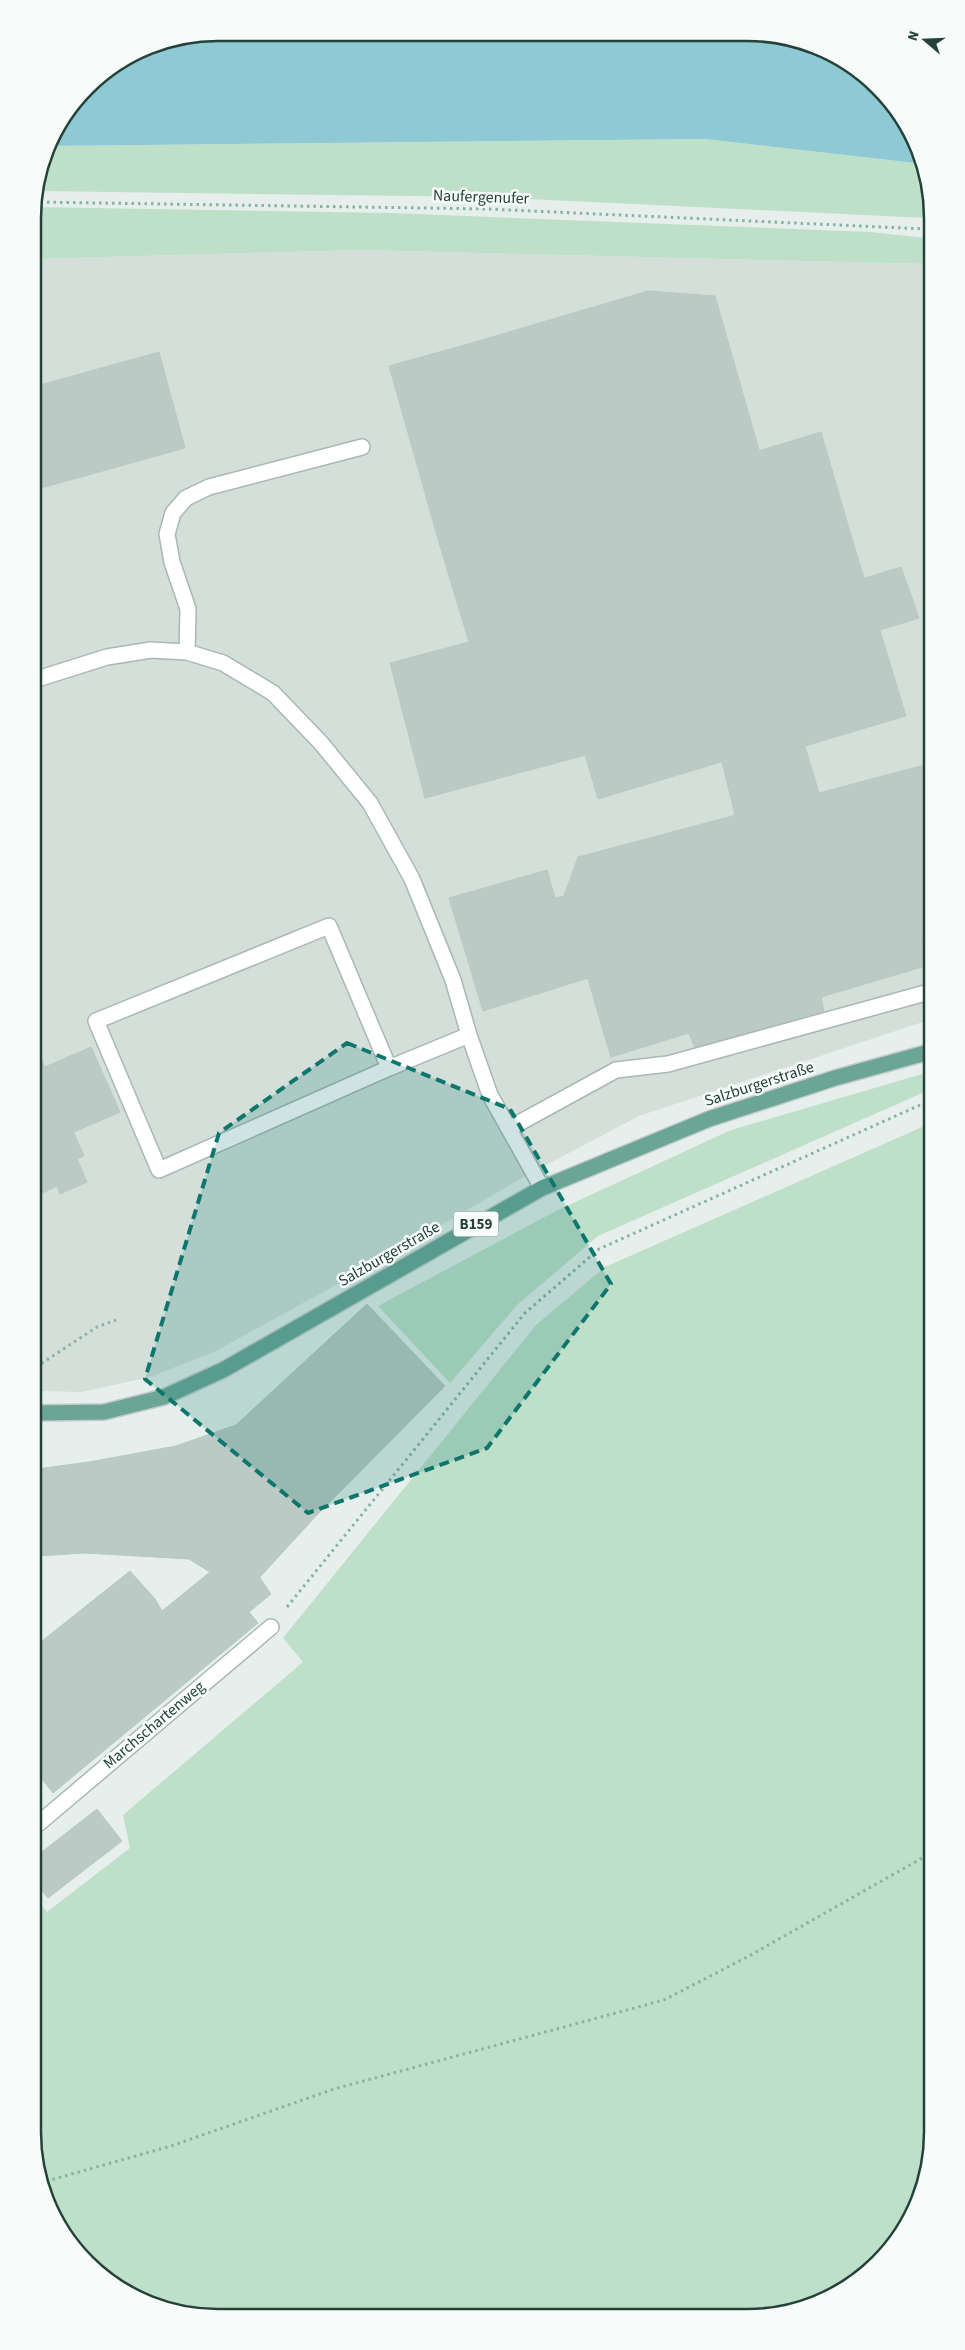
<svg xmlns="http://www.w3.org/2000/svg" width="965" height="2350" font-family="'Source Sans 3',sans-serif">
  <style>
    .built { fill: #d4dfda }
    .green { fill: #bfe0c8 }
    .water { fill: #8ec9d4 }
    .building { fill: #bbcac4; stroke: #b8c9c2 }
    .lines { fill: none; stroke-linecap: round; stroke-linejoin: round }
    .lane-casing { stroke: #a8b8b2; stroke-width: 18 }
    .street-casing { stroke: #a8b8b2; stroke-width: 18 }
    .primary-casing { stroke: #c2cac8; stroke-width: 18 }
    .path { stroke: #86b3a5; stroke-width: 3; stroke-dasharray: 2.5 4; stroke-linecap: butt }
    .lane { stroke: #fff; stroke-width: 15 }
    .street { stroke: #fff; stroke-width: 15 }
    .primary { stroke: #6aa596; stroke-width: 15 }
    .marked { fill: #0f766e; fill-opacity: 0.2; stroke: #0f766e; stroke-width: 4; stroke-dasharray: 10 6; stroke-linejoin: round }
    .labels { text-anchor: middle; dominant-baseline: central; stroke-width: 5; stroke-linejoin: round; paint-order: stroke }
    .shield { fill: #f7fbf9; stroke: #637a73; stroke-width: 1 }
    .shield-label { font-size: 15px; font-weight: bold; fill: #24423a }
    .street-label { font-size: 16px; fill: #24423a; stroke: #f7fbf9 }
    .rim { fill: none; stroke: #24423a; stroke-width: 2.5 }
  </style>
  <rect width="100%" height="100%" fill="#e6efeb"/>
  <polygon class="built" points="360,250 927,264 929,1020 639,1116 529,1174 376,1263 216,1351 150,1377 82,1392 36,1391 33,259"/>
  <g class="green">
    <polygon points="705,139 924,164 926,170 926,218 489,197 37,191 49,146"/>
    <polygon points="33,207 391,213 871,232 926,238 927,264 360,250 33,259"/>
    <polygon points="929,1072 929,1090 598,1236 517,1305 450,1383 378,1306 556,1211 731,1130"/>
    <polygon points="929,1124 932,2144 919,2203 887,2254 840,2293 795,2311 182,2314 136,2298 87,2263 57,2225 39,2180 38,1901 47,1912 130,1848 123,1815 303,1662 283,1638 536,1325 605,1267"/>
  </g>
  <polygon class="water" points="218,33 783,36 829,52 878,87 908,125 924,164 705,139 49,146 51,136 95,79 147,46"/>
  <g class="building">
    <polygon points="648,291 715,296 759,450 518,524 468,344"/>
    <polygon points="468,344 518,524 440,546 389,366"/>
    <polygon points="159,352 185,448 34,490 33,387"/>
    <polygon points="821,432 850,532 669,586 721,762 598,799 518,524"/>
    <polygon points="518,524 586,755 425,798 390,663 469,642 440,546"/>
    <polygon points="850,532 906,716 724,770 669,586"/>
    <polygon points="901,567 919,618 880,630 865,578"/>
    <polygon points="805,746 819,793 735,815 724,770"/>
    <polygon points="928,764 929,941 604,1034 564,896 578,857"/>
    <polygon points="547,870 555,898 564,896 588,978 483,1011 449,898"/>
    <polygon points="929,941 929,965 821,997 824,1011 695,1048 689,1033 611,1057 604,1034"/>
    <polygon points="35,1045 84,1156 36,1177"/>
    <polygon points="91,1047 120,1112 74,1132 45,1067"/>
    <polygon points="77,1159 87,1182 60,1194 57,1186 36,1196 36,1177"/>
    <polygon points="367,1304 445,1386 315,1517 236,1425"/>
    <polygon points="236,1425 315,1517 260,1577 254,1569 227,1591 210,1572 189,1559 204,1516 176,1446"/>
    <polygon points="176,1446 204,1516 189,1559 85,1553 89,1462"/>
    <polygon points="89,1462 85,1553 37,1556 37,1469"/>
    <polygon points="254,1569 271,1594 249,1612 258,1623 53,1793 38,1774 37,1692 155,1599 162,1611 210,1572 227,1591"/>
    <polygon points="130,1571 155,1599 37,1692 37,1645"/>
    <polygon points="97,1809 122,1841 48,1898 38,1886 38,1855"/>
  </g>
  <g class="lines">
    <defs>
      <g id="lane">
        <polyline points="187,652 188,609 172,562 167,534 173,513 186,498 209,487 362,447"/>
        <polyline points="34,680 107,657 151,650 187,652 223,663 273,693 321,743 370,803 412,879 453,980 469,1035 490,1095 542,1188"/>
        <polyline points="389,1068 159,1170 96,1021 329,926 389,1068 469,1035"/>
        <polyline points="510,1128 616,1070 668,1064 929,992"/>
      </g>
      <polyline id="street" points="38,1824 271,1627"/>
      <polyline id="primary" points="36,1413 104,1412 164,1397 223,1370 542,1188 709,1119 835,1078 929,1052"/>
    </defs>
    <use href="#lane" class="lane-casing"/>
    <use href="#street" class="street-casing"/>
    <use href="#primary" class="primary-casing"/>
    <g class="path">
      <polyline points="34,202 488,209 926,229"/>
      <polyline points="36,1367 97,1327 116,1320"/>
      <polyline points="287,1607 525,1313 599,1249 929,1101"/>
      <polyline points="40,2183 171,2146 334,2089 664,2000 749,1956 931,1853"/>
    </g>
    <use href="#lane" class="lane"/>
    <use href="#street" class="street"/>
    <use href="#primary" class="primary"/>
  </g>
  <path class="marked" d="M347,1043l163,66 101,175 -124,164 -179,65 -163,-134 74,-246z"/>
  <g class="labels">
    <rect class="shield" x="453.5" y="1211.5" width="45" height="25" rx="4"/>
    <g class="shield-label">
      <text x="476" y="1224">B159</text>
    </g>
    <g class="street-label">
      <text transform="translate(481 197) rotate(2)">Naufergenufer</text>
      <text transform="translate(759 1084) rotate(-18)">Salzburgerstraße</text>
      <text transform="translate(389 1254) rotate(-30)">Salzburgerstraße</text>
      <text transform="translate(154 1725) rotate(-40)">Marchschartenweg</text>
    </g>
  </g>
  <path d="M0 0H965V2350H0ZM218 41H747A177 177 0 0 1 924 218V2132A177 177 0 0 1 747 2309H218A177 177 0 0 1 41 2132V218A177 177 0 0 1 218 41Z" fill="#f7fbf9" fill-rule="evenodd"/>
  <path class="rim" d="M218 41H747A177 177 0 0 1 924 218V2132A177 177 0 0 1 747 2309H218A177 177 0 0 1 41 2132V218A177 177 0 0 1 218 41Z"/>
  <g transform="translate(925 40) rotate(289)" stroke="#f7fbf9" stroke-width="4" paint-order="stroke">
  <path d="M0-4L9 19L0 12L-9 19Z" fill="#24423a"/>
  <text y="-8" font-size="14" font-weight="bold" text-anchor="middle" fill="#24423a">N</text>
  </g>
</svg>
